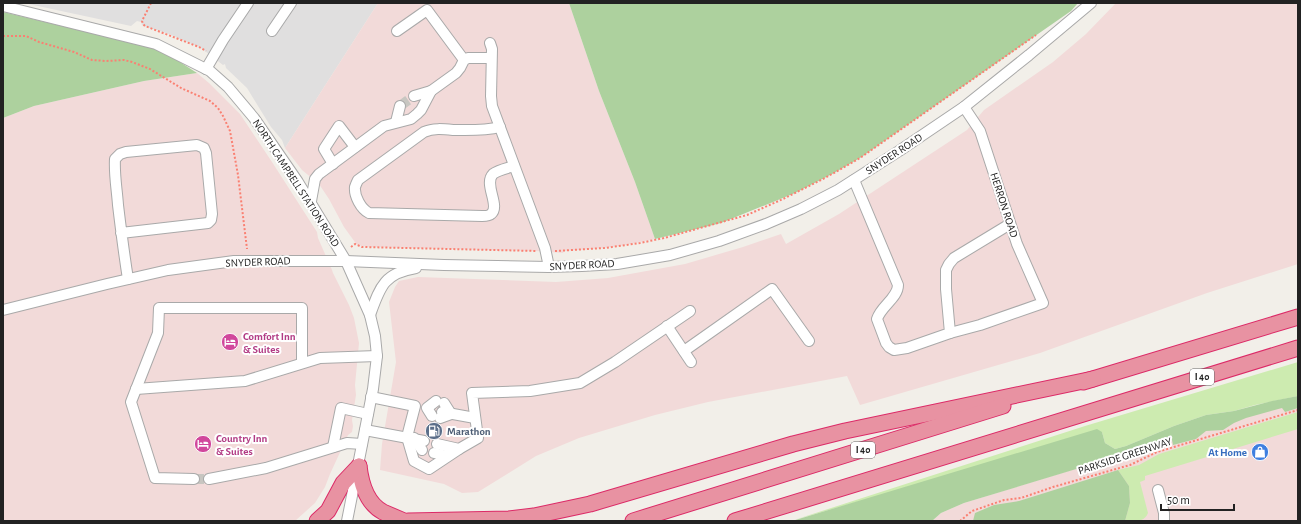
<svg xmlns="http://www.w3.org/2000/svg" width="1301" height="524" font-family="'Alegreya Sans',sans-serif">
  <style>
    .residential { fill: #e0dfdf }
    .commercial { fill: #f2dad9 }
    .grass { fill: #cdebb0 }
    .forest { fill: #add19e }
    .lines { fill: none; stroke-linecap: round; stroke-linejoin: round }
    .minor-tunnel { stroke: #c8c6c1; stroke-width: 10; stroke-dasharray: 10 5; stroke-linecap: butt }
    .minor-casing { stroke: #a9a9a9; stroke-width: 12 }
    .highway-casing { stroke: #dc2a67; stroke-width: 17 }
    .path { stroke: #fa8072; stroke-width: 2; stroke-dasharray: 2 2; stroke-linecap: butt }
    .minor { stroke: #fff; stroke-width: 10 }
    .highway { stroke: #e892a2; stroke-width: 15 }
    .labels { text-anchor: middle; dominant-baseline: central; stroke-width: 4; stroke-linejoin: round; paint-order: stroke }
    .shield { fill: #fff; stroke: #646464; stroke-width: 1 }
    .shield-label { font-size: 10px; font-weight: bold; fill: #222 }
    .street-label { font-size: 11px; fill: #222; stroke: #fff }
    .hotel-label { font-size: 11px; font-weight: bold; fill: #b23c85; stroke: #fff; text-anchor: start }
    .service-label { font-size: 11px; font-weight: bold; fill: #4e5e75; stroke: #fff; text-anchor: start }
    .shop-label { font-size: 11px; font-weight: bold; fill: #366cbe; stroke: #fff; text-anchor: end }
  </style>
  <rect width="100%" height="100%" fill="#f2efe9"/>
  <polygon class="residential" points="24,3 378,3 285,148 282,140 271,127 247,88 226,68 225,64 223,65 201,48 169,34 144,26 142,25 141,22 137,21 131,26"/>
  <g class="commercial">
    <polygon points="378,3 569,3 599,91 635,182 655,239 620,246 591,249 564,251 563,253 536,251 369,247 357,245 344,227 329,199 319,184 302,170 285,148"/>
    <polygon points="1116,3 1298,3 1298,264 1207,293 1040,353 860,405 847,376 708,402 655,415 579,438 536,456 478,492 462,493 444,484 380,470 382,444 396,362 389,302 395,287 399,281 418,277 556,282 608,278 685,264 743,247 781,234 786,244 839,214 967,130 984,110 1053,62 1086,34"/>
    <polygon points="197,73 209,83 240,114 272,162 317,232 318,238 332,270 333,273 349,305 354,318 359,343 355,385 356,395 352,420 353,426 352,432 348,435 330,474 325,487 315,503 295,521 3,521 3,118 34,106 144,81"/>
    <polygon points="1298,401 1298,521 932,521 941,513 964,503"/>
  </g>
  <g class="grass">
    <polygon points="1298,362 1298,396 1255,405 1234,411 1206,415 1174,426 1126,446 1115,449 1105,443 1102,432 794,520 1085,426"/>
    <path d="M1298,412v17l-153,47v4l-5,2 8,31c-4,10 -14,8 -23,8l5,-18 -1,-17 -11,-16 21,-5 20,-11z"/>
  </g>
  <g class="forest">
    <polygon points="569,3 1078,3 1071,11 860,158 834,173 795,193 721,223 655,239 635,182 599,91"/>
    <polygon points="3,12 150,47 169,55 197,73 144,81 34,106 3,118"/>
    <polygon points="1298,396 1298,408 1285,412 1282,408 1246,418 1234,423 1223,430 1206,431 1196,439 1173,445 1172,440 964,503 941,513 932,521 792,521 1097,429 1102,432 1105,443 1115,449 1126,446 1174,426 1206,415 1234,411 1272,401"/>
    <polygon points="1118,470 1129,486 1130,503 1125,521 973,521 975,513 994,505 1019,501"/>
  </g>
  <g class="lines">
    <g class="minor-tunnel">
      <polyline points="400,106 414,96"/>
      <polyline points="194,479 209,479"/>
    </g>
    <defs>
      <g id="minor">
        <polyline points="3,6 156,44 210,71 228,87 254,118 298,182 346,261 370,315 375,336 377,356 373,389 347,521"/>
        <polyline points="272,31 291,3"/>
        <polyline points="397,31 427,10 464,60"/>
        <polyline points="490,43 492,49 491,96 492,106 545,248 549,267"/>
        <polyline points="206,69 223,40 248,3"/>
        <polyline points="414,96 431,91"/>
        <polyline points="396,122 400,106"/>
        <path d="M500,127c-16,4 -31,3 -47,3 -10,-1 -20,-2 -29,2l-66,48c-1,2 -2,4 -3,7 -1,9 6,22 14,26l113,3c3,0 7,0 9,-2 10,-8 -8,-30 2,-40 5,-4 15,-6 21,-8"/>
        <polyline points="333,164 324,149 339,126 355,147"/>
        <path d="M854,180l44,105c0,13 -17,21 -21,34l9,24 3,4 5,3 13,-2 43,-15 -4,-44v-19l3,-6 5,-6 56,-34"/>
        <polyline points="311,201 315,179 319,174 384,126 411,119 417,114 421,110 431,91 456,73 460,68 464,60 468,58 491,58"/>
        <path d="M121,233l87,-10 3,-3 1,-6 -6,-61 -2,-5 -7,-3 -71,7 -6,2 -5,5c-1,15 2,31 3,46 3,25 6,49 10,74"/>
        <polyline points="3,310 107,284 168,270 234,261 346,261 444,265 549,267 582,266 617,264 670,255 719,241 766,224 801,209 838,190 899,151 964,107 1029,55 1091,3"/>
        <path d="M370,315c10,-28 14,-42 46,-47"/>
        <polyline points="667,326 691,362"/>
        <polyline points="950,333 980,325 1043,303 1017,244 980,131 964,107"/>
        <polyline points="684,351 772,289 809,341"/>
        <polyline points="136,389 245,381 320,358 377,356"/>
        <polyline points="371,397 415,406 407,437 414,461 429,469 459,449"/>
        <polyline points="442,412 475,418"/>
        <polyline points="432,416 427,408 436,401"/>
        <polyline points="440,418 451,414 444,403"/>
        <polyline points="365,430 424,441"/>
        <polyline points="414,438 422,450"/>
        <polyline points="437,444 459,449 478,438 472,393 530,391 580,383 615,362 690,311"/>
        <polyline points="333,447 341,408 368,414"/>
        <polyline points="434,453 447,456"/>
        <polyline points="194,479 155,478 131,402 158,333 159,308 302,308 302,363"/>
        <polyline points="209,479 266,468 347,443 362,444"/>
        <polyline points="1158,490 1164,513 1164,521"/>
      </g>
      <g id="highway">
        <polyline points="1083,382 1298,317"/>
        <path d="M359,466c2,17 7,37 24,46 7,3 14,6 21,9"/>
        <polyline points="317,521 328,511 343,483 359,466"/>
        <polyline points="408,521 509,519 534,516 590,504 793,444 845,431 1093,379"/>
        <polyline points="633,521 1003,406"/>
        <polyline points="735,521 1298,348"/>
      </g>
    </defs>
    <use href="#minor" class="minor-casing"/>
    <use href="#highway" class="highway-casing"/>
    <g class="path">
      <polyline points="151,3 142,21 143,24 145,26 199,47 206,51"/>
      <polyline points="3,36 26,36 39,42 74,52 92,60 106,61 124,60 132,62 150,69 181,88 210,101 218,108 223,116 230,131 238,175 247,249"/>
      <polyline points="351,247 355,244 362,247 537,251"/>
      <polyline points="555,251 605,248 640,243 664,238 747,215 783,199 825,178 860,158 1036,35"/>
      <polyline points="960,521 972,511 1004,500 1021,498 1053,487 1130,465 1157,452 1298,410"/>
    </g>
    <use href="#minor" class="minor"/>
    <use href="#highway" class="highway"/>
  </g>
  <defs>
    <symbol id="hotel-disc" viewBox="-11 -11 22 22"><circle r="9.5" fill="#d1479c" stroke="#fff"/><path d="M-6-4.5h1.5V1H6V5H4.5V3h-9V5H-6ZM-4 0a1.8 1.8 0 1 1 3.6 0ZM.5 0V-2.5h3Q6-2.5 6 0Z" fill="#fff"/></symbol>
    <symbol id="fuel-disc" viewBox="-11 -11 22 22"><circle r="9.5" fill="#5c6f8a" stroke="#fff"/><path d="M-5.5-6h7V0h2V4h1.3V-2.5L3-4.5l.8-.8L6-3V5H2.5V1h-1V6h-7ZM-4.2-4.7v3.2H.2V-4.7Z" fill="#fff"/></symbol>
    <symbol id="shop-disc" viewBox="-11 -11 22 22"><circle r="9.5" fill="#3f7fe0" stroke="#fff"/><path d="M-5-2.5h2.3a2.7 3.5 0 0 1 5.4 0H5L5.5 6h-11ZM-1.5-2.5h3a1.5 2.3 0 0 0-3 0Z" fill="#fff"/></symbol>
  </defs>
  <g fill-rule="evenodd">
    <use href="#hotel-disc" x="220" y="332" width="20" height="20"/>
    <use href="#fuel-disc" x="424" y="421" width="20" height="20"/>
    <use href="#hotel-disc" x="193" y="434" width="20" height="20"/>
    <use href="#shop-disc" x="1250" y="442" width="20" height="20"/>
  </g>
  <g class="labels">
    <g class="shield">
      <rect x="1190" y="369" width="24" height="16" rx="3"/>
      <rect x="851" y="442" width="24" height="16" rx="3"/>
    </g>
    <g class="shield-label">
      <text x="1202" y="377">I 40</text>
      <text x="863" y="450">I 40</text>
    </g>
    <g class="street-label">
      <text transform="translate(894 154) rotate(-33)">SNYDER ROAD</text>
      <text transform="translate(296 183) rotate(57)">NORTH CAMPBELL STATION ROAD</text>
      <text transform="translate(1004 205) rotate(72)">HERRON ROAD</text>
      <text transform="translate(258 262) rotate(-2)">SNYDER ROAD</text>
      <text transform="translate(582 265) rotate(-3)">SNYDER ROAD</text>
      <text transform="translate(1125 456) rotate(-18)">PARKSIDE GREENWAY</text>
    </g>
    <g class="hotel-label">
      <text x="243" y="336">Comfort Inn<tspan x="243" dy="13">&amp; Suites</tspan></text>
      <text x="216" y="438">Country Inn<tspan x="216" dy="13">&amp; Suites</tspan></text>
    </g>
    <g class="service-label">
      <text x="447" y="431">Marathon</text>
    </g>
    <g class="shop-label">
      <text x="1247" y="452">At Home</text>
    </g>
  </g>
  <rect width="1301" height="524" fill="none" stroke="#222222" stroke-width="8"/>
  <path d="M1161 504v6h73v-6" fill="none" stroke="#222222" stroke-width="2"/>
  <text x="1167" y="504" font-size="12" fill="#222222" stroke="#ffffff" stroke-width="3" paint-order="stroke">50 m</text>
</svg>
